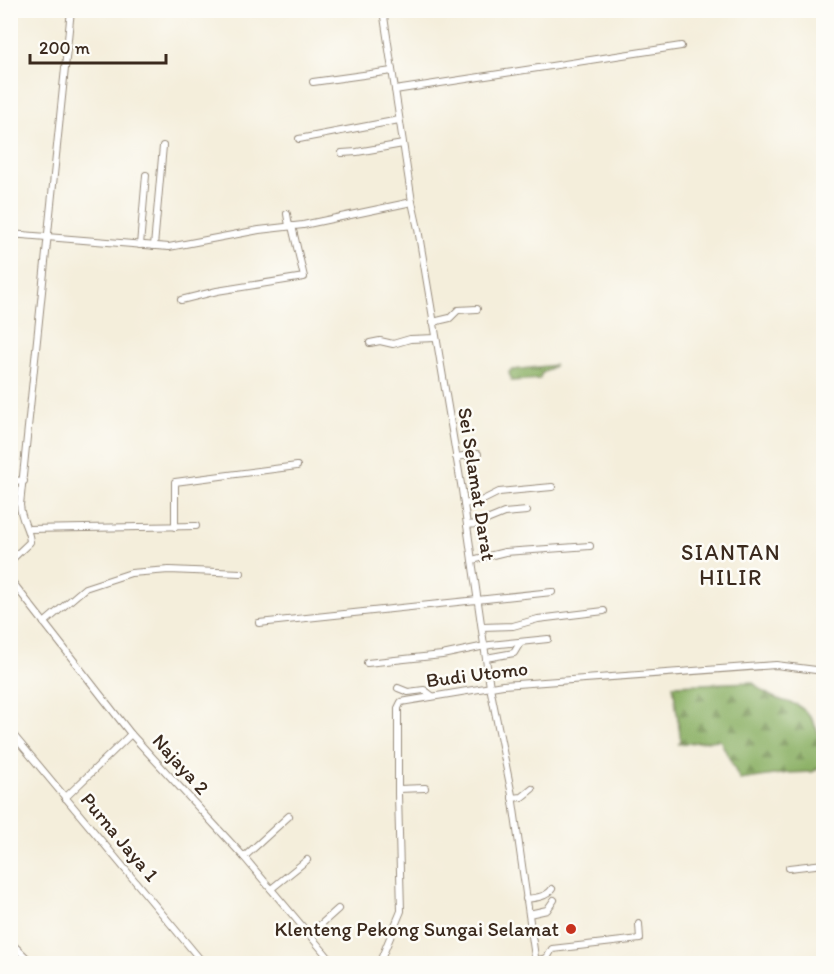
<svg xmlns="http://www.w3.org/2000/svg" width="834" height="974" font-family="Itim,sans-serif">
  <style>
    .forest { fill: url(#forest-firs); stroke: #646e42; stroke-width: 1.5 }
    .lines { fill: none; stroke-linecap: round; stroke-linejoin: round }
    .minor-casing { stroke: #988c7c; stroke-width: 8 }
    .minor { stroke: #fff; stroke-width: 6 }
    .poi-dot { fill: #c8321e; stroke: #fdfcf7; stroke-width: 2 }
    .labels { text-anchor: middle; dominant-baseline: central; stroke-width: 5; stroke-linejoin: round; paint-order: stroke }
    .street-label { font-size: 20px; fill: #3b2a1e; stroke: #fdfcf7 }
    .poi-label { font-size: 20px; fill: #3b2a1e; stroke: #fdfcf7; text-anchor: end }
    .quarter-label { font-size: 22px; letter-spacing: 1.5px; fill: #3b2a1e; stroke: #fdfcf7 }
  </style>
  <defs>
    <pattern id="forest-firs" width="22" height="20" patternUnits="userSpaceOnUse" patternTransform="scale(1.5)"><rect width="22" height="20" fill="#8cb166"/><path d="M5 1l3.5 6h-7zM16 11l3.5 6h-7z" fill="#749053"/></pattern>
  </defs>
  <rect width="100%" height="100%" fill="#fdfcf7"/>
  <filter id="ink" filterUnits="userSpaceOnUse"><feTurbulence type="fractalNoise" baseFrequency=".0167" numOctaves="2"/><feDisplacementMap in="SourceGraphic" scale="12" xChannelSelector="R" yChannelSelector="G"/><feConvolveMatrix kernelMatrix="1 2 1 2 8 2 1 2 1" color-interpolation-filters="sRGB"/></filter>
  <filter id="wash" filterUnits="userSpaceOnUse"><feTurbulence type="fractalNoise" baseFrequency=".008" numOctaves="4" result="noise"/><feDisplacementMap in="SourceGraphic" scale="24" xChannelSelector="R" yChannelSelector="G"/><feGaussianBlur stdDeviation="1.35" result="paint"/><feColorMatrix in="noise" values="0 0 0 0 0 0 0 0 0 0 0 0 0 0 0 0 0 1.4 0 .05"/><feComposite in="paint" operator="in"/></filter>
  <g filter="url(#wash)">
    <rect width="100%" height="100%" fill="#f4eedb"/>
    <g class="forest">
      <polygon points="555,365 541,374 540,379 511,381 509,372 513,370"/>
      <path d="M752,682c7,6 15,13 23,16 7,3 16,4 22,7 21,13 27,40 26,62l-11,5 -24,1 -48,7 -20,-40 -42,4 3,-2 -8,-57z"/>
    </g>
  </g>
  <g filter="url(#ink)">
    <g class="lines">
      <defs>
        <g id="minor">
          <polyline points="383,10 412,202 418,229 462,490 490,687 512,795 536,964"/>
          <polyline points="313,82 392,71"/>
          <polyline points="395,90 681,46"/>
          <polyline points="299,139 399,120"/>
          <polyline points="342,153 357,152 403,144"/>
          <polyline points="287,214 289,226"/>
          <polyline points="10,234 169,247 259,230 303,225 412,202"/>
          <polyline points="140,245 146,175"/>
          <polyline points="154,246 163,146"/>
          <polyline points="181,300 217,291 304,277 292,226"/>
          <polyline points="822,308 824,308"/>
          <polyline points="433,322 450,318 458,310 477,309"/>
          <polyline points="370,343 380,341 393,344 410,339 436,338"/>
          <polyline points="456,457 478,454"/>
          <polyline points="10,480 24,481"/>
          <polyline points="464,504 481,501 499,492 552,487"/>
          <polyline points="467,525 477,524 504,513 527,511"/>
          <polyline points="175,527 175,482 297,466"/>
          <polyline points="28,529 196,526"/>
          <polyline points="472,560 505,552 590,546"/>
          <path d="M10,561l20,-19c-1,-14 -9,-21 -10,-37l51,-495"/>
          <polyline points="10,579 131,734 244,857 334,964"/>
          <polyline points="44,623 85,588 131,573 169,570 241,573"/>
          <polyline points="259,623 552,592"/>
          <polyline points="482,627 513,626 538,619 604,611"/>
          <polyline points="486,658 514,653 520,643"/>
          <polyline points="367,663 442,655 490,645 548,639"/>
          <polyline points="398,688 408,692 424,690 432,696"/>
          <polyline points="10,731 204,964"/>
          <polyline points="398,789 425,788"/>
          <polyline points="65,798 131,734"/>
          <polyline points="512,798 522,797 532,789"/>
          <polyline points="244,857 289,816"/>
          <polyline points="789,868 824,864"/>
          <polyline points="271,889 307,860"/>
          <path d="M526,899c9,-1 21,-2 26,-10"/>
          <polyline points="529,914 547,910 554,900"/>
          <polyline points="309,935 338,909"/>
          <polyline points="10,942 33,964"/>
          <polyline points="535,961 547,958 552,949 640,939 639,924"/>
          <polyline points="379,964 401,911 398,794 398,708 401,702 503,685 776,665 824,671"/>
        </g>
      </defs>
      <use href="#minor" class="minor-casing"/>
      <use href="#minor" class="minor"/>
    </g>
  </g>
  <circle class="poi-dot" cx="571" cy="929" r="6"/>
  <g class="labels">
    <g class="street-label">
      <text transform="translate(477 484) rotate(81)">Sei Selamat Darat</text>
      <text transform="translate(477 674) rotate(-7)">Budi Utomo</text>
      <text transform="translate(181 764) rotate(48)">Najaya 2</text>
      <text transform="translate(120 837) rotate(50)">Purna Jaya 1</text>
    </g>
    <g class="poi-label">
      <text x="559" y="929">Klenteng Pekong Sungai Selamat</text>
    </g>
    <g class="quarter-label">
      <text x="731" y="552">SIANTAN<tspan x="731" dy="25">HILIR</tspan></text>
    </g>
  </g>
  <rect width="834" height="974" fill="none" stroke="#fdfcf7" stroke-width="36"/>
  <path d="M30 54v9h136v-9" fill="none" stroke="#3b2a1e" stroke-width="3"/>
  <text x="39" y="54" font-size="18" fill="#3b2a1e" stroke="#fdfcf7" stroke-width="4.5" paint-order="stroke">200 m</text>
</svg>
